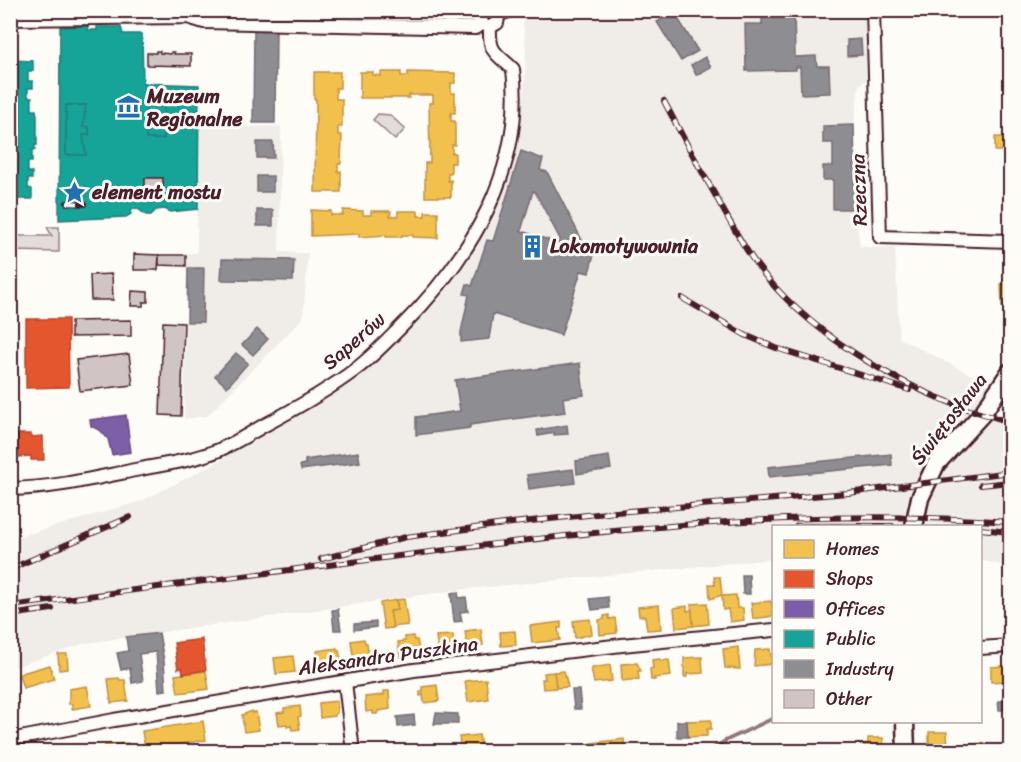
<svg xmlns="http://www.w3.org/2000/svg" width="1021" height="762" font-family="Sriracha,sans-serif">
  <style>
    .built { fill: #f0ece8 }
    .green { fill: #e3dcda; stroke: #967e82; stroke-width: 1.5 }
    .homes { fill: #f2c14e; stroke: #c09044; stroke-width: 1.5 }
    .shops { fill: #e4572e; stroke: #b6462d; stroke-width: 1.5 }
    .offices { fill: #7b5ea7; stroke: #6c4b82; stroke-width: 1.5 }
    .public { fill: #17a398; stroke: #267b77; stroke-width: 1.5 }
    .industry { fill: #8d8d92; stroke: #796c73; stroke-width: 1.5; fill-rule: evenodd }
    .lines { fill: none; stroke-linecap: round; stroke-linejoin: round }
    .stream { stroke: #91777b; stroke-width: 4 }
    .building { fill: #d0c5c4; stroke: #4a1f2b; stroke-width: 1.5 }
    .street-casing { stroke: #4a1f2b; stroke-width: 16 }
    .secondary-casing { stroke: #4a1f2b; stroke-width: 21 }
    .street { stroke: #fdfcf7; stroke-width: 12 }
    .secondary { stroke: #fdfcf7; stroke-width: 16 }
    .rail-casing { stroke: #4a1f2b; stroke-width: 6 }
    .rail { stroke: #fdfcf7; stroke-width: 4; stroke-dasharray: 11; stroke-linecap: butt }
    .labels { text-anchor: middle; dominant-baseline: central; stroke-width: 6; stroke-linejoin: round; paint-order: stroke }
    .poi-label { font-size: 20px; font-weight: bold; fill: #4a1f2b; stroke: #fdfcf7; text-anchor: start }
    .street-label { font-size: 20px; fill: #4a1f2b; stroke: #fdfcf7 }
  </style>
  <rect width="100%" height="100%" fill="#fdfcf7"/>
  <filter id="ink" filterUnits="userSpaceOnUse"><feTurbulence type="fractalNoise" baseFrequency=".0167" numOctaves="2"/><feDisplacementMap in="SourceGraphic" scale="12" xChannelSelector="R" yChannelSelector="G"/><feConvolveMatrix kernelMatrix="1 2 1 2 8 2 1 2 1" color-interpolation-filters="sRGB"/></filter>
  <g filter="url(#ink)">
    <g class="built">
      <polygon points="560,10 866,11 869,78 859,85 854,125 855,169 858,169 858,176 855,177 855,209 860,247 895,248 899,338 989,384 1005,397 992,413 1010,416 1010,567 981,560 980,526 774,526 773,559 456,590 86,643 11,668 11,539 142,501 208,467 302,413 345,384 373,363 426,312 449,286 472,253 493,216 509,171 519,130 524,94 526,51 522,11 534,11 535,19 559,13"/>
      <polygon points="281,126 279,252 308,253 303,318 207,416 184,419 187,253 197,253 198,128"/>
    </g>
    <g class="green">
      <polygon points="378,114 390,115 405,129 395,140 373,120"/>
      <polygon points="47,227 59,227 59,252 11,251 11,236 52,236"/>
    </g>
    <g class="homes">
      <polygon points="314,72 340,72 340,88 336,88 336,99 342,99 342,127 338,127 338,135 342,135 341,164 338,164 338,172 341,171 341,192 315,192 316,99 314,99"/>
      <polygon points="360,72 373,72 373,75 381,76 381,72 401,72 401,76 408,76 408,72 455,73 455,83 451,83 451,93 455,93 455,113 451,113 451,121 455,121 455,145 452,145 452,153 455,153 455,163 451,163 451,173 448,173 448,181 451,180 451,197 425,197 425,163 430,163 429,103 433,103 433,95 409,95 409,98 360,98"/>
      <rect x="995" y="137" width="15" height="14"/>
      <polygon points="311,210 331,211 331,215 343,215 343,210 363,211 363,215 371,215 371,211 391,211 390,216 398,216 398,211 418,211 418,216 425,216 425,212 438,212 438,238 413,237 413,235 402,235 402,237 386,237 386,235 359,237 359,234 311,236"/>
      <polygon points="1001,284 1010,284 1010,309 1010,306 1002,307"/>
      <polygon points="714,577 720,577 722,595 710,599 709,584 715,585"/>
      <polygon points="736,595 737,608 743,608 744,620 730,622 728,609 723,610 722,596"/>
      <polygon points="404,599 408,625 392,627 390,611 398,610 396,600"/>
      <polygon points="396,600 398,610 390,611 393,628 384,629 380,603"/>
      <polygon points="771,601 773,616 753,619 751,603"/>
      <polygon points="707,603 709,624 693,626 691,604"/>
      <polygon points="659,605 661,629 647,630 645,616 639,616 638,607"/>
      <polygon points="687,606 687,611 692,610 693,626 676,628 674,608"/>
      <polygon points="609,615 609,619 615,618 617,633 600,635 599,620 604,619 604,616"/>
      <polygon points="590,619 592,634 575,638 573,621"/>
      <polygon points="561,622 561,628 558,628 560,640 532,643 530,626"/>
      <polygon points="481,629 483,645 467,646 465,631"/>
      <polygon points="515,631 516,645 501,646 500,632"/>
      <polygon points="453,635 455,652 438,654 436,636"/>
      <polygon points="413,636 414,640 417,640 419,649 415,650 415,656 400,657 398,642 405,641 405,637"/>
      <polygon points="364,639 365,643 367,643 369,661 354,662 351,641"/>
      <polygon points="738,647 740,669 725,668 723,649"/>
      <polygon points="337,648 337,651 339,650 341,660 338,660 339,665 319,668 317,651"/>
      <polygon points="770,649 772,664 754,666 755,650"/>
      <polygon points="58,654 67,654 68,669 59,670"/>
      <polygon points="293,656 295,672 276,674 274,658"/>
      <polygon points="702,657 703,673 687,674 687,677 684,677 684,658"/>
      <polygon points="660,659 660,661 669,660 671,676 654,678 655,680 651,680 650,669 653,668 652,660"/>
      <polygon points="637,663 641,671 638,671 639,679 622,681 621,664"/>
      <polygon points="50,665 54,679 23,688 19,675 22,673"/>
      <polygon points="610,665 612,681 594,683 591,668"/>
      <polygon points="1005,666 1005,681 991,682 991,667"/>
      <polygon points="206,671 209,689 178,693 175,675"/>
      <polygon points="564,671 568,687 556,688 554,672"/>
      <polygon points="554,672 556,688 543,689 542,679 545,679 544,673"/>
      <polygon points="119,678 120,680 125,680 128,701 111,703 108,679"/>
      <polygon points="486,679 488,699 468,702 465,681"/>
      <polygon points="437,685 439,701 424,703 423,695 420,696 420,692 423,692 422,687"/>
      <polygon points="87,686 91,706 72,709 72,704 69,704 69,689"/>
      <polygon points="384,691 389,691 390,709 378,711 377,714 373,714 373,711 366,712 365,697 384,695"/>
      <polygon points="337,701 337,713 335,714 335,716 320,718 319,703"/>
      <polygon points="300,706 301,716 298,717 300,729 292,730 291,726 287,727 287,724 279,725 277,713 284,712 284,708"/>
      <polygon points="252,711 252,713 256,712 259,730 244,732 242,715"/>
      <polygon points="711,720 711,729 707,729 707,736 688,737 687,721"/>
      <polygon points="203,721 206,740 145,749 142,731"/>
      <polygon points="929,732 947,732 948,750 929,750"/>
      <polygon points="479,735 482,752 458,752 461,751 459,737"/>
      <polygon points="868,738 883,738 884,752 868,752 868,748 864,749 864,744 868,744"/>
      <polygon points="624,739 625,752 593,752 592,743"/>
      <polygon points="128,743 129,752 105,752 105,745"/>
      <polygon points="983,743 983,752 971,752 971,744"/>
    </g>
    <g class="shops">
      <polygon points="26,319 68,319 69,387 26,388"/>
      <polygon points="17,434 31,434 31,437 43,436 44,460 31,460 31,456 18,457"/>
      <polygon points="202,639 206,670 183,674 182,668 178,669 174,643"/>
    </g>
    <polygon class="offices" points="126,415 131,452 112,455 108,439 101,431 91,426 90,420"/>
    <g class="public">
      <polygon points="88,26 88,30 97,30 97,27 121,27 123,34 142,34 143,83 199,85 198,209 170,212 165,209 156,210 151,215 146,215 138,209 132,209 131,214 126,217 59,220 60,27"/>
      <polygon points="11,60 33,61 33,71 28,71 28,81 33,81 33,88 28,88 28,97 32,97 32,110 36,110 37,115 37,145 35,145 35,150 32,150 32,162 28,162 28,172 32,172 32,179 28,179 28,188 32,189 32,199 11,199"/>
      <polygon points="66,105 86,105 83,127 89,127 89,135 83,135 86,155 66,155"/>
      <polygon points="146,105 164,106 164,139 146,139"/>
    </g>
    <g class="industry">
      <polygon points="729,10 745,10 745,16 729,17"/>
      <polygon points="762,10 794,10 795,57 816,56 817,66 829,66 830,93 801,94 800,67 796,67 796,70 746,71 745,24 762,24"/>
      <polygon points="674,12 698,51 681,61 657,22"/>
      <polygon points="254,30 276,30 275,123 253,123"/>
      <polygon points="861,39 862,55 847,56 847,40"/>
      <polygon points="705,57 711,67 696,75 691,65"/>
      <polygon points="854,125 855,169 858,169 858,176 855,176 855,209 833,209 833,180 823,180 823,166 833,166 833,143 823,143 823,126"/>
      <polygon points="257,142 273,142 274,158 257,158"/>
      <path d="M521,151l22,8 -3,11 7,2 35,68 -3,9 15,5 -5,19 -8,-2 -20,64 -68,-21 -4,25 -28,3v-10l8,-37 -5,-1 3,-10 5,2 15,-46 6,1zM533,191l2,1 25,47 -2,4 -37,-12z"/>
      <rect x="257" y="176" width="16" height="16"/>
      <rect x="257" y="210" width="16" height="16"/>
      <polygon points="222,259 294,260 293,281 221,280"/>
      <polygon points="188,268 204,268 203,322 187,322"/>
      <polygon points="257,329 268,339 253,355 242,345"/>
      <polygon points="236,353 248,363 227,387 215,376"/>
      <polygon points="580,363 584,395 563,398 565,412 470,425 470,428 416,435 416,417 460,411 455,380"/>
      <polygon points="567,425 568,434 554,435 554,433 538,436 537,430"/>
      <polygon points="358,452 360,462 301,470 300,465 305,464 305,460"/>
      <polygon points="891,454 892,465 769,477 768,467"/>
      <polygon points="609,456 611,469 577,474 576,461"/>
      <polygon points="573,469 575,483 529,489 527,475"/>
      <polygon points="742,575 749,575 750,594 743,594"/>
      <polygon points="458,592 459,598 466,597 468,611 460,612 462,621 454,622 451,593"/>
      <polygon points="608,597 609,608 592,610 590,599"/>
      <polygon points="338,609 341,630 334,630 332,610"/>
      <polygon points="376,622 376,627 354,630 354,624"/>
      <polygon points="159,633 164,661 166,690 159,691 156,652 139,654 143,681 132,683 130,668 121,670 117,653 128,651 126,637"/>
      <polygon points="572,690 579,690 581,709 574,709"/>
      <polygon points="998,701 1010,701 1010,710 999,710"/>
      <polygon points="436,713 458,714 458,724 434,724"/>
      <polygon points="414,715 415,725 398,727 397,717"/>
      <polygon points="677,721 687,721 688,737 677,737"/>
    </g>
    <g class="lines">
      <polyline class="stream" points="707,752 727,740 774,718"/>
    </g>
    <g class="building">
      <polygon points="156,51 160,51 160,53 171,54 171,52 174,52 174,54 191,54 191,66 147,65 147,53 156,53"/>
      <rect x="145" y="178" width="18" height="23"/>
      <polygon points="134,254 159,255 158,270 134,270"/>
      <polygon points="159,255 186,255 186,266 159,265"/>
      <polygon points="112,274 113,300 91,300 90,275"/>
      <polygon points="132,291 148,292 148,302 143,302 143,306 131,306"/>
      <polygon points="131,320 131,336 71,337 71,321"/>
      <polygon points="163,322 184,323 181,416 160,415"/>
      <polygon points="129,354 133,385 80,391 76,360"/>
    </g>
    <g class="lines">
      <defs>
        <g id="street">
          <polyline points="225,10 482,16"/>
          <polyline points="873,10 880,237 1010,241"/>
          <polyline points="497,15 512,10"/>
          <polyline points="10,19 188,17 204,22 475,28 483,24"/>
          <path d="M490,27l7,-4c2,-6 -1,-11 -7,-13"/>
          <path d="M10,489c45,-1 86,-11 130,-20 26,-5 55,-9 79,-19 16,-7 30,-16 44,-24 32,-17 64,-35 93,-57 17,-13 31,-28 46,-43 68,-68 123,-157 111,-257 -18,-17 -24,-16 -23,-42"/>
          <polyline points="980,648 1010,646"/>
          <polyline points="345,682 353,752"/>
          <polyline points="10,740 114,720 414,670 622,645 774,630"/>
        </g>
        <g id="secondary">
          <polyline points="914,526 920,498 936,464 982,414 1010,372"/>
          <polyline points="905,722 906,752"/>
        </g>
      </defs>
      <use href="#street" class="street-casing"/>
      <use href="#secondary" class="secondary-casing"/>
      <use href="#street" class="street"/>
      <use href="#secondary" class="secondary"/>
      <defs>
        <g id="rail">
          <path d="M664,101c16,31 33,62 50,92 13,24 26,48 42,71 49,66 135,118 211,145"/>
          <polyline points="67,203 85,204"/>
          <polyline points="682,298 745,335 776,348 909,390"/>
          <polyline points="960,407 1010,422"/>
          <polyline points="981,485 1010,482"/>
          <polyline points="797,526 892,526"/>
          <polyline points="980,529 1010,532"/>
          <polyline points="321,559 406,537 512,523 616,512 848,493 1010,472"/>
          <polyline points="10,569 130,517"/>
          <path d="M10,606c128,-16 254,-33 381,-49 206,-27 412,-50 619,-35"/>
          <polyline points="10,615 52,609"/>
        </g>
      </defs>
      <use href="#rail" class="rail-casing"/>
      <use href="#rail" class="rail"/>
    </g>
  </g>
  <defs>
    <symbol id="museum-bare" viewBox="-9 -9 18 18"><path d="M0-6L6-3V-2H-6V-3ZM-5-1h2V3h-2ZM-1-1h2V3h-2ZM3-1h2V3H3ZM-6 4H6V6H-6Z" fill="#1f6fb2" stroke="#fdfcf7" stroke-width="2.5" paint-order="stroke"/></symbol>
    <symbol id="sight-bare" viewBox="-9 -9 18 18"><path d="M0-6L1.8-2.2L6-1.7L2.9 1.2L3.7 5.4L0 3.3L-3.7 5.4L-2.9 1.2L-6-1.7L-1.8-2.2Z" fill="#1f6fb2" stroke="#fdfcf7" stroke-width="2.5" paint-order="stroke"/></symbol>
    <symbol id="building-bare" viewBox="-9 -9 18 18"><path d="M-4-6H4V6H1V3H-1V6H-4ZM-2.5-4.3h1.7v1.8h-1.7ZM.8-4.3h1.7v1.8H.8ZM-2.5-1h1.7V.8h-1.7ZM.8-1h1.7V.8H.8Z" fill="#1f6fb2" stroke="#fdfcf7" stroke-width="2.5" paint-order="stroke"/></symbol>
  </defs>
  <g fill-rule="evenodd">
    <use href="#museum-bare" x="112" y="90" width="33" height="33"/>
    <use href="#sight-bare" x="58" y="176" width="33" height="33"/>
    <use href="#building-bare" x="516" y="230" width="33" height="33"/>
  </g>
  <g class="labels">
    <g class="poi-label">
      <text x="147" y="96">Muzeum<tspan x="147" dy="23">Regionalne</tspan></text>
      <text x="92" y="192">element mostu</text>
      <text x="550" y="246">Lokomotywownia</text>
    </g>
    <g class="street-label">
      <text transform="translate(859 190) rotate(-92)">Rzeczna</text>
      <text transform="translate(354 341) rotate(-41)">Saperów</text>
      <text transform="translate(949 419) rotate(-52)">Świętosława</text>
      <text transform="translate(388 656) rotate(-8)">Aleksandra Puszkina</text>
    </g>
  </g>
  <rect width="1021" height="762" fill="none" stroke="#fdfcf7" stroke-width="36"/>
  <rect x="18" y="18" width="985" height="726" fill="none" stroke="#4a1f2b" stroke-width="2" filter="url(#ink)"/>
  <rect x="772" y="525" width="210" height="198" fill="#fdfcf7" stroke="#b5a4a5" stroke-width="1.5"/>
  <rect x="784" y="540" width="30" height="18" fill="#f2c14e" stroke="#b5a4a5" stroke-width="1.5"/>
  <text x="826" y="555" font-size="18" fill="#4a1f2b">Homes</text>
  <rect x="784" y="570" width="30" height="18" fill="#e4572e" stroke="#b5a4a5" stroke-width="1.5"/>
  <text x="826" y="585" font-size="18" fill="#4a1f2b">Shops</text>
  <rect x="784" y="600" width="30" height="18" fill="#7b5ea7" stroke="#b5a4a5" stroke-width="1.5"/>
  <text x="826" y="615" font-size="18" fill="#4a1f2b">Offices</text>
  <rect x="784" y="630" width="30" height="18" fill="#17a398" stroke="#b5a4a5" stroke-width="1.5"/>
  <text x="826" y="645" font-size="18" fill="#4a1f2b">Public</text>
  <rect x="784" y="660" width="30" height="18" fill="#8d8d92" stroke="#b5a4a5" stroke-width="1.5"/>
  <text x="826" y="675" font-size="18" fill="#4a1f2b">Industry</text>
  <rect x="784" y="690" width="30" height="18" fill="#d0c5c4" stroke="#b5a4a5" stroke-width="1.5"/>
  <text x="826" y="705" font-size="18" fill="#4a1f2b">Other</text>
</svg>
